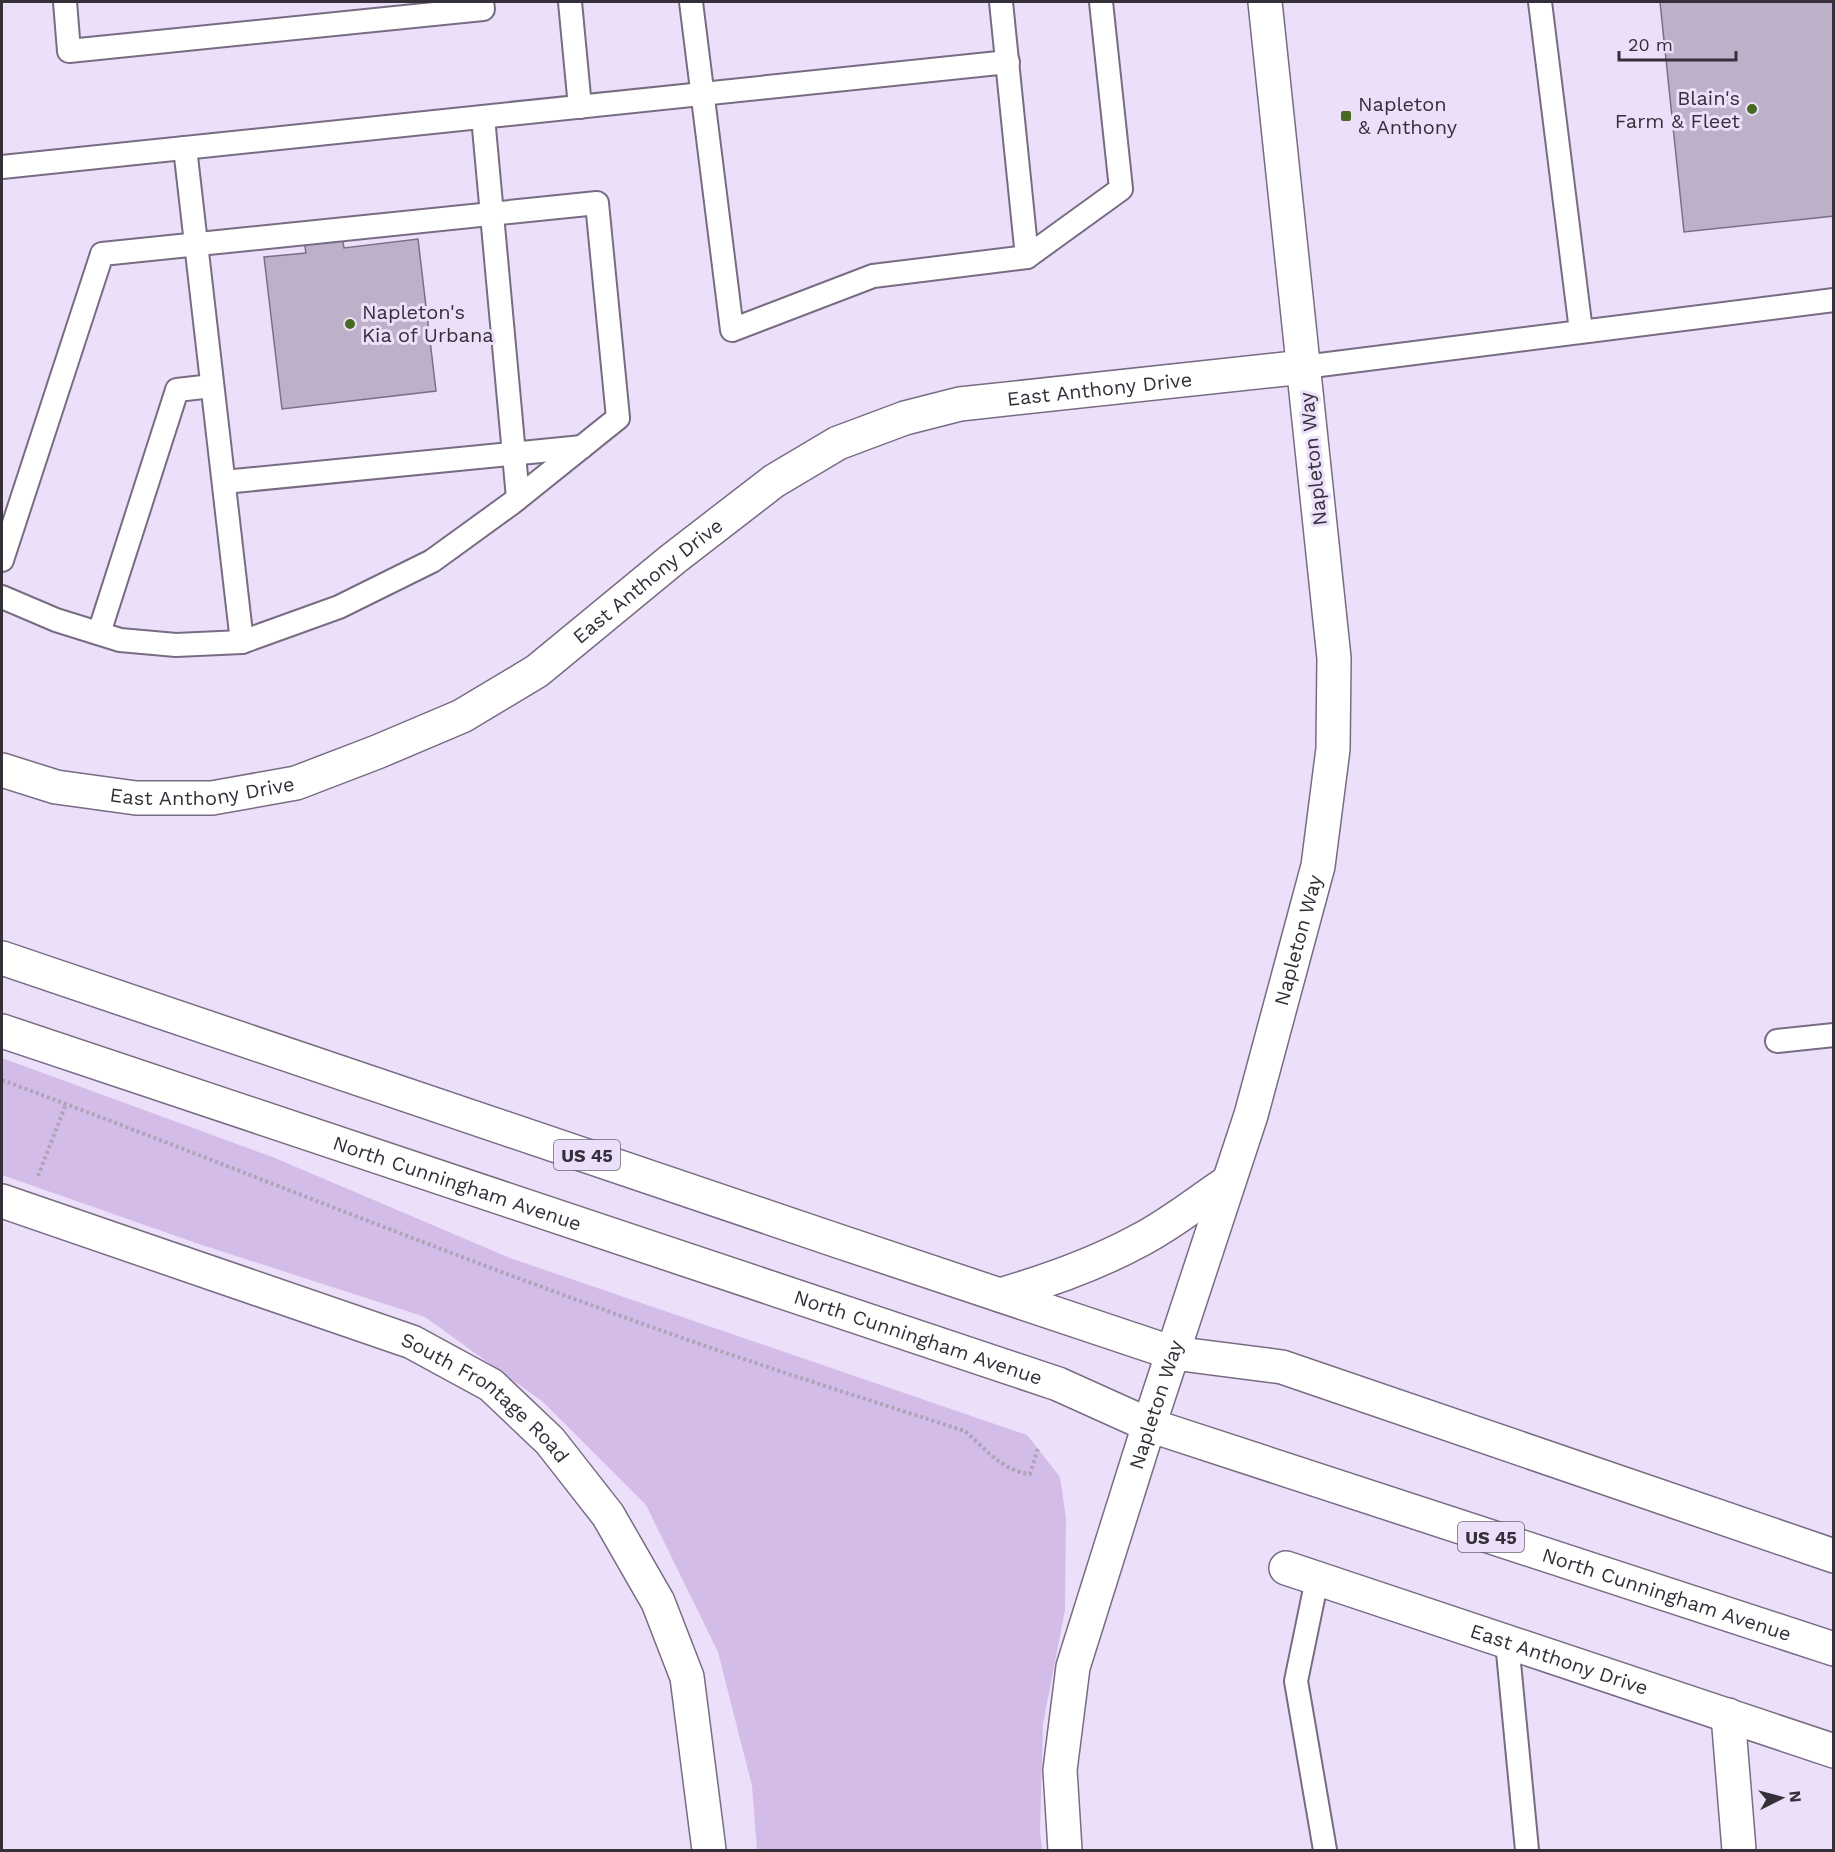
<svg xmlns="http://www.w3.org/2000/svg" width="1835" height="1852" font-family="'Work Sans',sans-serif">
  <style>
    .green { fill: #d4bce9 }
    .building { fill: #bdb1c9; stroke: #7b6f86; stroke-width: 1.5 }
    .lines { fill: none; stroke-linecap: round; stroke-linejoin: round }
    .service-casing { stroke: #786c83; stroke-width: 26 }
    .minor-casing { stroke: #786c83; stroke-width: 36 }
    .primary-casing { stroke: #786c83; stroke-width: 36 }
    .path { stroke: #aea4b8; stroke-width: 4; stroke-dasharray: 3 3; stroke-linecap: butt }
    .service { stroke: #fff; stroke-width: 22 }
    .minor { stroke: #fff; stroke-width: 33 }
    .primary { stroke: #fff; stroke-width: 33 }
    .poi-dot { fill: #476920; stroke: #ecdff9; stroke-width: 2 }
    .labels { text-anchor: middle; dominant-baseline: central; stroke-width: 6; stroke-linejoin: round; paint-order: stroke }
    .shield { fill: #ecdff9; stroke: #6b6473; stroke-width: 1.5 }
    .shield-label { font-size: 18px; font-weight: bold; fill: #342f39 }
    .poi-label { font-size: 20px; fill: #342f39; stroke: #ecdff9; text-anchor: start }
    .street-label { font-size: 20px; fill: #342f39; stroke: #ecdff9 }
  </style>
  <rect width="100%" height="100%" fill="#ecdff9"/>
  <polygon class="green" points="2,1058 275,1158 510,1258 1027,1435 1060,1477 1066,1519 1065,1610 1043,1724 1040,1832 1042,1850 757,1850 752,1786 718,1652 646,1505 543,1402 425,1317 196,1243 2,1175"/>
  <g class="building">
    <polygon points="1660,2 1834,2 1834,216 1684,232"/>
    <polygon points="342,236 344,248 418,239 436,391 282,409 264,257 306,253 304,241"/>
  </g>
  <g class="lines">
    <defs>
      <g id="service">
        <polyline points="65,2 69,51 483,9 482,2"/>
        <polyline points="570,2 580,107"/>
        <polyline points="691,2 732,330 873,276 1027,257 1121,189 1101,2"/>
        <polyline points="1001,2 1027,257"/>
        <polyline points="1540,2 1581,331"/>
        <polyline points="483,117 518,498"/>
        <polyline points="185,148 242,642"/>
        <polyline points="2,167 1008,62"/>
        <polyline points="1304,367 1834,300"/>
        <polyline points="224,482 582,447"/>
        <polyline points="2,560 102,254 597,203 618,418 512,503 432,561 339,607 242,642 176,645 120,640 56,620 2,597"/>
        <polyline points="99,633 177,390 212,386"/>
        <polyline points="1777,1041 1834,1035"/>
        <polyline points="1317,1579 1296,1681 1325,1850"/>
        <polyline points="1507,1642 1527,1850"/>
      </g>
      <g id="minor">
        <path id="s1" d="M2,770l54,17 80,11h76l84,-15 81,-31 85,-36 75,-45 136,-112 101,-78 64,-38 67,-25 55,-14 344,-37"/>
        <path id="s2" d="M2,1201l410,141 79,43 59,56 58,74 50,87 29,75 22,173"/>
        <path id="s3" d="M1286,1568l548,183"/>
        <polyline points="1728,1715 1739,1850"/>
        <path id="s4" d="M1065,1850l-5,-80 13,-103 76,-242 102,-310 67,-249 15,-117 1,-91 -69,-656"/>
      </g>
      <g id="primary">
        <polyline points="2,958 838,1241 1173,1353 1282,1367 1834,1556"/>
        <path id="s5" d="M2,1031l1056,353 91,41 685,224"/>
        <path d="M1000,1295c48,-14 96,-31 140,-55 31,-16 59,-39 88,-58"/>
      </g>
    </defs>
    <use href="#service" class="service-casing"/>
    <use href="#minor" class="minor-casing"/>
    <use href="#primary" class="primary-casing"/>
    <g class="path">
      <path d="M2,1080c204,76 406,159 611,233 116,43 234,80 352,118 18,16 39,41 65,43l8,-26"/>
      <polyline points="38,1176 66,1104"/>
    </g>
    <use href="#service" class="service"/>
    <use href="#minor" class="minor"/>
    <use href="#primary" class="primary"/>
  </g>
  <g class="poi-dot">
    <circle cx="1752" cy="109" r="6"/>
    <rect x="1340" y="110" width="12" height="12" rx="3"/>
    <circle cx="350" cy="324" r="6"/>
  </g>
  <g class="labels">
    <g class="shield">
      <rect x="554" y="1140" width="66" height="30" rx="4.5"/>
      <rect x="1458" y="1522" width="66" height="30" rx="4.5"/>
    </g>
    <g class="shield-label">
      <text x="587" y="1155">US 45</text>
      <text x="1491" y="1537">US 45</text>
    </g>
    <g class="poi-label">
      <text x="1740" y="98" text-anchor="end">Blain's<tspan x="1740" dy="23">Farm &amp; Fleet</tspan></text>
      <text x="1358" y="104">Napleton<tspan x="1358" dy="23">&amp; Anthony</tspan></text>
      <text x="362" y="312">Napleton's<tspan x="362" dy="23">Kia of Urbana</tspan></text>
    </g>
    <g class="street-label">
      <text stroke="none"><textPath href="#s1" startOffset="1212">East Anthony Drive</textPath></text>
      <text transform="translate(1313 459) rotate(-96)">Napleton Way</text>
      <text stroke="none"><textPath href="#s1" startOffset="708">East Anthony Drive</textPath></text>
      <text stroke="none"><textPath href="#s1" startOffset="204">East Anthony Drive</textPath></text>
      <text stroke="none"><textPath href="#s4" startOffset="945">Napleton Way</textPath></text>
      <text stroke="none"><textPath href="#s5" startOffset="480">North Cunningham Avenue</textPath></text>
      <text stroke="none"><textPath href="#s5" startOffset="966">North Cunningham Avenue</textPath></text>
      <text stroke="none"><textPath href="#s2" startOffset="526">South Frontage Road</textPath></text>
      <text stroke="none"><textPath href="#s4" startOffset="459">Napleton Way</textPath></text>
      <text stroke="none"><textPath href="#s5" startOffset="1758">North Cunningham Avenue</textPath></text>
      <text stroke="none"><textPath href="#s3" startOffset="288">East Anthony Drive</textPath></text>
    </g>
  </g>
  <rect width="1835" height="1852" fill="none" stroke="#342f39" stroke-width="6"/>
  <g transform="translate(1781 1798) rotate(84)" stroke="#ecdff9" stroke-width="4.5" paint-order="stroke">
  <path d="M0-4.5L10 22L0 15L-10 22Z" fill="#342f39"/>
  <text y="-9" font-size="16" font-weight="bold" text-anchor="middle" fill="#342f39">N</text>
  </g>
  <path d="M1619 51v9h117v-9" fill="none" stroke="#342f39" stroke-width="3"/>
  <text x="1628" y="51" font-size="18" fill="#342f39" stroke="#ecdff9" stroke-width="4.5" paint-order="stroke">20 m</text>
</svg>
